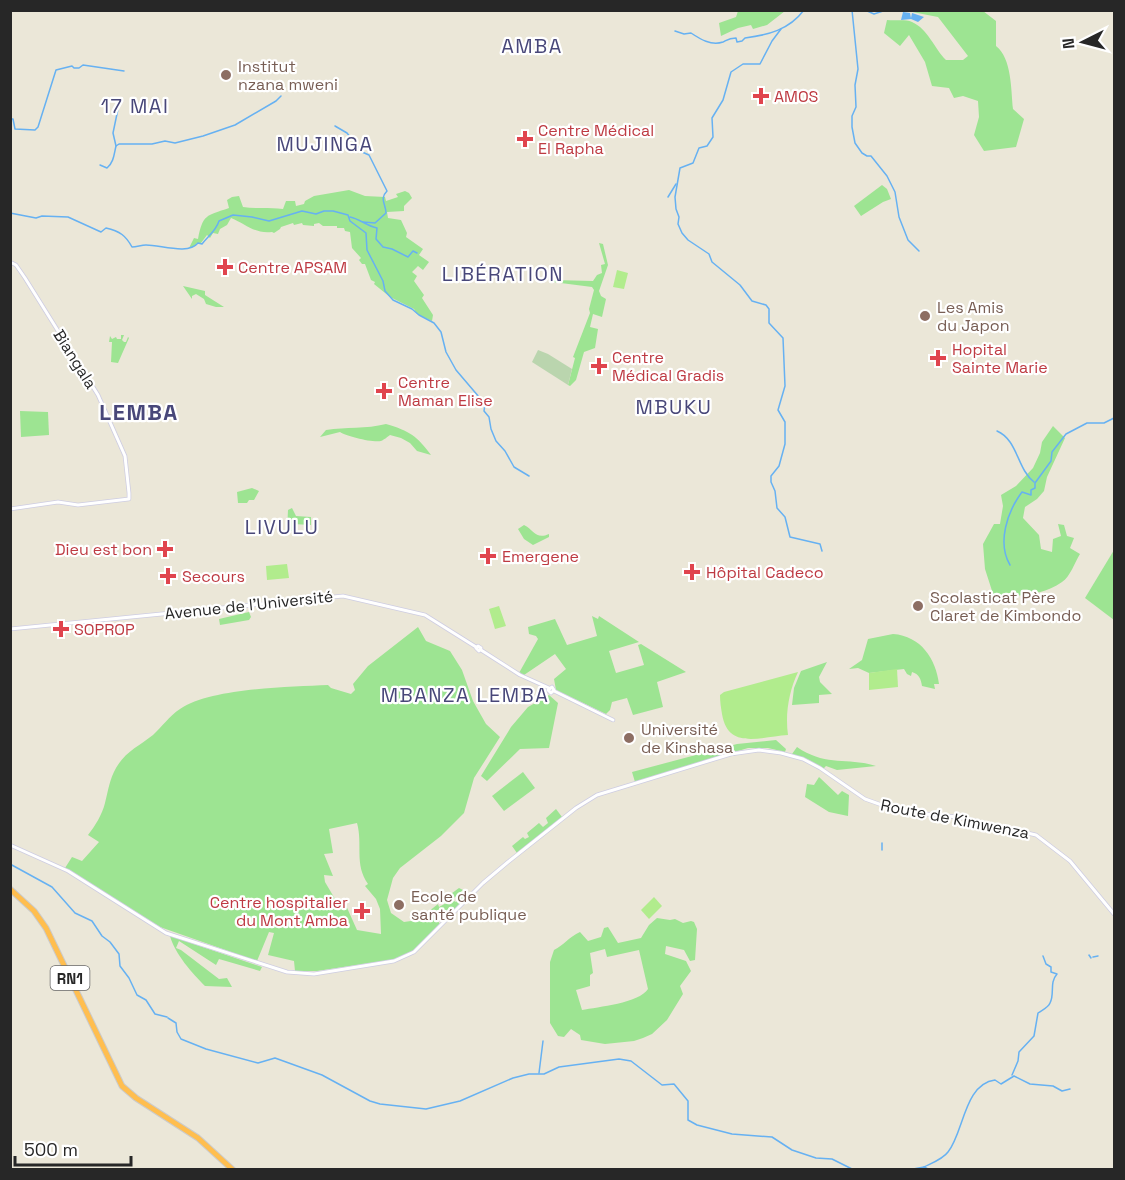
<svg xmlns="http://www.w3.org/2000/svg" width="1125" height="1180" font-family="'Space Grotesk',sans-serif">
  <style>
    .green { fill: #9de492; fill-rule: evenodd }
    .cemetery { fill: #bad5ae }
    .pitch { fill: #b1ec8d }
    .water { fill: #66b1f2 }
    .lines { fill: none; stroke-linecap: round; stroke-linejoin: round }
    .stream { stroke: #66b1f2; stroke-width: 1.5 }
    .minor-casing { stroke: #cecde2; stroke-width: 4.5 }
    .highway-casing { stroke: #cbcbcb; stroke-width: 7 }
    .minor { stroke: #fff; stroke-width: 3 }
    .highway { stroke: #ffbe4f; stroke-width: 5 }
    .education-dot { fill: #8d6e63; stroke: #fff; stroke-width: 2 }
    .health-dot { fill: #e0444e; stroke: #fff; stroke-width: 2 }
    .labels { text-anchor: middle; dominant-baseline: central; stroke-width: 4.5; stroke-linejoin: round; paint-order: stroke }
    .shield { fill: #fff; stroke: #686868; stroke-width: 1.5 }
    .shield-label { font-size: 15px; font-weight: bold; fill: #272727 }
    .education-label { font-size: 16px; fill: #785e54; stroke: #fff; text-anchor: start }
    .health-label { font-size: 16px; fill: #be3a42; stroke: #fff; text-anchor: start }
    .street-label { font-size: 16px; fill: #272727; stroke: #fff }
    .quarter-label { font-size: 20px; letter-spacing: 1.5px; fill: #484779; stroke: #fff }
    .district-label { font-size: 22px; font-weight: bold; letter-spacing: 1.5px; fill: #484779; stroke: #fff }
  </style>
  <rect width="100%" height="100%" fill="#ebe7d8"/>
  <g class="green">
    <polygon points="738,11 738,10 785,11 767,25 753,29 751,25 738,28 721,36 719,23 736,17"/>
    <path d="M907,11h76l13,10v25c16,12 15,45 17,63l11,10 -8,28 -32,4 -10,-16 5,-18 -1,-16 -15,-5 -9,2 -5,-10 -17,-2 -7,-24 -16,-27 -9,11 -16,-13 3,-13c8,1 19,-1 25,2 16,7 22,26 34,38h17l5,-4 -30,-39z"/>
    <polygon points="882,185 887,189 891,199 883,202 861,216 854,206"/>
    <path d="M349,190l16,6 20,1 1,4 12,-4 -2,-3 9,-3 4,2 3,5 -8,8v5l-17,1 1,6 13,2 6,13 -1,4 17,12 -4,6 10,7 -6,8 -5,-4 -6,6 5,4 -3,5 10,14 -2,3 11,17 -1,6 -15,-7 -3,-5 -24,-12 -16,-13 1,-2 -4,-2 -6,-16h-3l-3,-4 2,-2 -9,-10 -2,-16 -5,-1 -1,-3h-7v-2h-14l-4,-3 -5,1v2l-11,-1 -1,-2 -8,2 -1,-2 -12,4 -1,2 -6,4 -2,-1c-18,2 -26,-8 -41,-14l-4,7 -7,4 -2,5 -5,-1 -3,5 -3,-3 -6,8h-4l-3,4 -5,1 5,-10 4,1c5,-25 8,-23 31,-31l-2,-8 5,-3 7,-1 4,11c13,2 26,0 40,2l3,-8h9l1,5 8,-2 1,-3 9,-5z"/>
    <polygon points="599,243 603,244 608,265 599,291 601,296 606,299 602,317 593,314 590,327 598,329 595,348 584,352 576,380 570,386 568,385 575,358 573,357 590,313 589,309 594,290 592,287 553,282 553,280 593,281 597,275 602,273 601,265 605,264"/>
    <polygon points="183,286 205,291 205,295 224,307 216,307 206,304 204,299 196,294 192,296 192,299"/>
    <polygon points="121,335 124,335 122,340 124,342 126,342 128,337 129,338 118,363 111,362 112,342 109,342 110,336 112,339 116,337 117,339 121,339"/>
    <polygon points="20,411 48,412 49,435 21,437"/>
    <path d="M386,424c24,7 31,12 45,31l-14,-4 -7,-8 -9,-5 -11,-3c-1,1 -8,6 -9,6 -8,2 -35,-5 -41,-9l-20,5 6,-7c20,-3 40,-1 60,-6z"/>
    <path d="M1053,426l12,12 -18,39 -3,14 -7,8 -12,8 -2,11 16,17 2,14 11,3 1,-13 8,-3 -3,-12 6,1 3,11 7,2 -4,10 10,6c-5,8 -10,23 -18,28 -21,15 -44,13 -68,15l-9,-28 -2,-25 11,-20h6l3,-18 -2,-11 15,-9 17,-18 7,-15 2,-11z"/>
    <polygon points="252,488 259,491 254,500 249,500 247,503 238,503 237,492"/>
    <polygon points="292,508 296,516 311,517 311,525 293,524 293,531 287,531 288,510"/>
    <path d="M524,525c10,5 12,15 25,9v3l-16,8 -9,-6 -6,-10z"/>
    <polygon points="1114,550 1114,620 1085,598"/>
    <polygon points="249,612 251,617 249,620 220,625 219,619"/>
    <polygon points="592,616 598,619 599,616 639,642 609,651 616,673 644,665 638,645 641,644 686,672 657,682 663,707 633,715 627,698 612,702 610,710 606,714 556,690 554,679 566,669 555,654 524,675 519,673 538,639 536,636 529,634 528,627 555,619 567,645 597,636"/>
    <path d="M418,627l8,14 24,10 12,19 11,31 13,23 14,13 -26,41 -10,35 -23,23 -41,32 -7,10 -6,22 4,13 13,9 14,-2 20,-16 1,3 9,-5v-6l11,-8 4,2 -10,9 1,2 2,1 6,-8 6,5 -24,24 -4,-4 -2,2 3,5 -27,25 -11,7 -86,13h-22l-1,-10 -26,-6 6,-22 -5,-1 -12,29 -97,-34 -95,-59 7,-11 10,4 17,-19 -11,-7c7,-9 14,-20 17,-32 3,-12 5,-25 11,-35 9,-16 23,-22 37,-33 9,-8 16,-19 27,-26 31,-21 109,-22 148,-24l3,3 20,6 4,-4 -2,-6 15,-18zM357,823c6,22 -3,41 11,61l-3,2 11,13 4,10 1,25 -24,-4 -13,-29 -6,3 -13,-22 -1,-7 9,1 -9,-22 9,-1 -4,-24z"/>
    <path d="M893,634c28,2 43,25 46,50h-5l1,5 -13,-3c-1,-7 -3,-12 -10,-14l-1,4 -4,-2 -3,-5 -35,4 -11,-5 -9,1 13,-9 6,-21z"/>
    <polygon points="827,662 819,677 820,682 832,694 819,695 819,703 792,705 794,688 801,671"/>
    <polygon points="549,695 558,703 549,748 520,749 487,781 481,776 511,727 528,707"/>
    <polygon points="776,740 786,749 785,752 768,748 748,748 635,782 632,772 737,744"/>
    <path d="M797,747c29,20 50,10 79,19l-39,4 -11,-4 -3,3 -14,-9 -17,-6z"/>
    <polygon points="523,772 535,788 504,811 492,796"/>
    <polygon points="819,777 838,795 842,791 849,795 848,816 829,812 805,797 807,784 814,785"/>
    <polygon points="556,809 562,817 517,853 512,846 523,837 525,839 529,837 527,833 539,823 543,827 548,823 546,818"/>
    <path d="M657,918l13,2 5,-1 8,4 8,-2 3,1 3,7 -2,31 -5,1 -6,-11 -18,-4 -1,8 21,7 5,10 -11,15 3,8 -16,26 -15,14 -9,4 -9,3 -29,3 -24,-4 -1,-5 -9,-6 -7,8 -6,-1 -8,-13v-61l4,-12c10,-5 15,-13 26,-18l8,9 13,-4 3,-9 4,-1 10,16 23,-5 8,-13zM605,949l2,8 32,-7 9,39c-9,14 -50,18 -66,21l-6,-20 14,-4v-11l3,-2 -3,-20z"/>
    <path d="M170,936l92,31 -2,4 -41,-12 -3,6 -37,-24 -3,7 5,2 38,29 8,-1 5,9 -27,-1c-13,-13 -30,-32 -35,-50z"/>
  </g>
  <polygon class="cemetery" points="538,350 548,354 572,369 568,385 532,362"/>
  <g class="pitch">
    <polygon points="617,270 628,273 624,289 613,287"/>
    <polygon points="287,564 289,578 267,580 266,566"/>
    <polygon points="499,606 506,626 495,629 489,609"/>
    <polygon points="897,669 898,687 869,690 869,673"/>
    <path d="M798,672c-9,19 -13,42 -10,63 -29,2 -60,15 -66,-21 -1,-6 -2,-12 -2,-19l4,-3z"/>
    <polygon points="654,897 662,906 649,919 641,910"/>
  </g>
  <polygon class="water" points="903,12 910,13 911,18 912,13 924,17 918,22 911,19 901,20"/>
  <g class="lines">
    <g class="stream">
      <polyline points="852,10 858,69 855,85 856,107 852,116 852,127 855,143 862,153 867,156 871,156 887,176 895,192 899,217 908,240 919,251"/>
      <polyline points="865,10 874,14 886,10"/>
      <polyline points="781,29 772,41 760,64 743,64 731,72 723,100 712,118 713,137 707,146 699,148 693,163 680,168 675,197 676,209 679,217 678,224 682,233 688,240 709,254 712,262 740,285 752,301 766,305 769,309 769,323 783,338 785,386 778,410 785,422 785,444 779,466 771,476 771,482 775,491 777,508 785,517 790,537 820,544 822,551"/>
      <path d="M675,31l9,3 7,-1c9,6 20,13 32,9 4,-2 6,-4 13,-4l1,4 5,-1 3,-3c23,-3 44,-8 59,-28"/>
      <polyline points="10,119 13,119 15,129 35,130 38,127 56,70 72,66 74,68 79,68 83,65 124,71"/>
      <path d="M335,126l12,7 15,19 7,3 18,36c-8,8 -1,13 -1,22l-11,10 -12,-1"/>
      <polyline points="116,146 113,133 118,109"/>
      <path d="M100,165l7,3c7,-6 7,-14 9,-22l3,-2h33l13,-3 10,2 28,-7 32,-11 41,-24 5,-5"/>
      <polyline points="668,197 676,184"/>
      <path d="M10,213l26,5 6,-2 26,1 33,15 5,-4c14,3 20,8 26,19 5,0 9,-2 14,-2 15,0 42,10 52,-2l4,1c6,-8 14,-13 17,-23l14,-6 19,2 17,4 33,-10 14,3 8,-3h9l15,4 2,6 16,12 1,17 16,31 2,10 8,9 19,9 7,6 15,8 7,9 5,20 10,18 29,34 -1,7 5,6 2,12 5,12 9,10 9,16 15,9"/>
      <path d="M350,217c10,2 17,9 27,11l-1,11 7,8 9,2 16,8 5,-6 4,2"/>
      <path d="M997,431c21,9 20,38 37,51"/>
      <path d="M1010,565c-13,-22 -3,-53 12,-73l9,3v-5l4,-2v-5l16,-22 1,-9 14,-18 21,-11h17l10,-5"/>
      <polyline points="882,850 882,843"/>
      <polyline points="10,864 52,887 75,913 92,921 102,936 110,942 119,954 120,966 129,978 137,995 146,1000 155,1014 167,1017"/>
      <polyline points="1089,955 1091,958"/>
      <polyline points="1093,957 1098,956"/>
      <polyline points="168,1018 176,1023 177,1032 181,1039 206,1049 258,1063 275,1058 322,1075 370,1101 380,1104 426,1109 460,1101 513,1078 529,1074 544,1074 559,1067 619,1059 631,1061 662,1085 674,1084 688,1101 688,1120 697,1125 732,1134 772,1137 792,1150 816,1158 832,1159 854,1170"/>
      <polyline points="539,1073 543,1041"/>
      <path d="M1012,1075l6,-14 1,-9 15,-16 4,-23c4,-3 10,-5 12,-10 5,-9 -1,-20 7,-29l-6,-2v-5l-5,-3 -3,-8"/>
      <path d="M924,1167c8,-4 19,-8 24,-15 16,-20 16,-68 47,-72l6,4 13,-8 16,8 23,2 9,5 8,-2"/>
      <polyline points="908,1170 924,1167 930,1170"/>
    </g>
    <defs>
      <g id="minor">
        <polyline points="10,262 16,265 25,278 98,395 125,456 129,493 129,499 78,505 58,502 10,509"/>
        <polyline points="10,629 343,596 425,615 476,647"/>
        <polygon points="478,646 481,648 479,651 476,648"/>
        <polyline points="481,650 520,675 549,688"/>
        <polygon points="552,687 554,690 551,693 548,690"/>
        <polyline points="554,691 613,720"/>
        <polyline points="10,845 68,871 166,933 287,972 314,974 394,961 414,952 483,883 508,862 576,808 597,795 731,754 759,750 781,753 803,759 820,768 865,799 893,809 914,813 958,817 1036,835 1070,861 1114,914"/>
      </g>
      <polyline id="highway" points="10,889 34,911 46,928 122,1086 136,1098 198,1138 233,1170"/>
    </defs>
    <use href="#minor" class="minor-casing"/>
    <use href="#highway" class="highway-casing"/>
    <use href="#minor" class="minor"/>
    <use href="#highway" class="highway"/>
  </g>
  <g class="education-dot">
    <circle cx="226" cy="75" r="6"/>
    <circle cx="925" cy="316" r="6"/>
    <circle cx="918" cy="606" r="6"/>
    <circle cx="629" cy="738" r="6"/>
    <circle cx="399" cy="905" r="6"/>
  </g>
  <g class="health-dot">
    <path d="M758 87h6v6h6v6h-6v6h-6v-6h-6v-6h6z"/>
    <path d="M522 130h6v6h6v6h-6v6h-6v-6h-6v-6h6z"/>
    <path d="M222 258h6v6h6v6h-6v6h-6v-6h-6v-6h6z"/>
    <path d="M935 349h6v6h6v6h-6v6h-6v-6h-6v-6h6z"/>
    <path d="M596 357h6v6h6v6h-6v6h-6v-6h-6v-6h6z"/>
    <path d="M381 382h6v6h6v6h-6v6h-6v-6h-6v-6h6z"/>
    <path d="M162 540h6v6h6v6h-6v6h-6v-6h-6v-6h6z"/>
    <path d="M485 547h6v6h6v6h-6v6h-6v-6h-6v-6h6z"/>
    <path d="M689 563h6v6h6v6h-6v6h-6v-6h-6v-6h6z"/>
    <path d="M165 567h6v6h6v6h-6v6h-6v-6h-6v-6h6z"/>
    <path d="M58 620h6v6h6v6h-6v6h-6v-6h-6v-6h6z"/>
    <path d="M359 902h6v6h6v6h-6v6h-6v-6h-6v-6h6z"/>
  </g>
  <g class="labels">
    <rect class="shield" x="50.5" y="966" width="39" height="24" rx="4.5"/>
    <g class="shield-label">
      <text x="70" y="978">RN1</text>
    </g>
    <g class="education-label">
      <text x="238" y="66">Institut<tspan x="238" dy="18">nzana mweni</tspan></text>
      <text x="937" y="307">Les Amis<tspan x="937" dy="18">du Japon</tspan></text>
      <text x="930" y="597">Scolasticat Père<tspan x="930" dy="18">Claret de Kimbondo</tspan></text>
      <text x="641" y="729">Université<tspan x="641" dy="18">de Kinshasa</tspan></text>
      <text x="411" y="896">Ecole de<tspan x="411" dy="18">santé publique</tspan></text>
    </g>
    <g class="health-label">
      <text x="774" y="96">AMOS</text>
      <text x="538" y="130">Centre Médical<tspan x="538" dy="18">El Rapha</tspan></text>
      <text x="238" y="267">Centre APSAM</text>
      <text x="952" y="349">Hopital<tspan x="952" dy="18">Sainte Marie</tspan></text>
      <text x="612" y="357">Centre<tspan x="612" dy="18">Médical Gradis</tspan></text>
      <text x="398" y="382">Centre<tspan x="398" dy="18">Maman Elise</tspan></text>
      <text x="152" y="549" text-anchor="end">Dieu est bon</text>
      <text x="502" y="556">Emergene</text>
      <text x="706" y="572">Hôpital Cadeco</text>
      <text x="182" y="576">Secours</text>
      <text x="74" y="629">SOPROP</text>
      <text x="348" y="902" text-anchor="end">Centre hospitalier<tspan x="348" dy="18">du Mont Amba</tspan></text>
    </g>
    <g class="street-label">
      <text transform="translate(75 359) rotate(58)">Biangala</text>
      <text transform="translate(249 605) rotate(-6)">Avenue de l'Université</text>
      <text transform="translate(955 819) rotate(11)">Route de Kimwenza</text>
    </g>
    <g class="quarter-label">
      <text x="532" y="46">AMBA</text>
      <text x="135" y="106">17 MAI</text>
      <text x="325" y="144">MUJINGA</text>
      <text x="503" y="274">LIBÉRATION</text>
      <text x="674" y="407">MBUKU</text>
      <text x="282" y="527">LIVULU</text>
      <text x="465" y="695">MBANZA LEMBA</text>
    </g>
    <g class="district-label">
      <text x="139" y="412">LEMBA</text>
    </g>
  </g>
  <rect width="1125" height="1180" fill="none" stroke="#272727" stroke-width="24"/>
  <g transform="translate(1083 42) rotate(264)" stroke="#ffffff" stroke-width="4.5" paint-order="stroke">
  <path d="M0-4.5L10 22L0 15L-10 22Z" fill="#272727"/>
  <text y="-9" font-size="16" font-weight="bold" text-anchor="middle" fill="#272727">N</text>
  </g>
  <path d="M15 1156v9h116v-9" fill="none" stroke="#272727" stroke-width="3"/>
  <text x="24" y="1156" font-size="18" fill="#272727" stroke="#ffffff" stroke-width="4.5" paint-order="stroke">500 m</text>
</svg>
